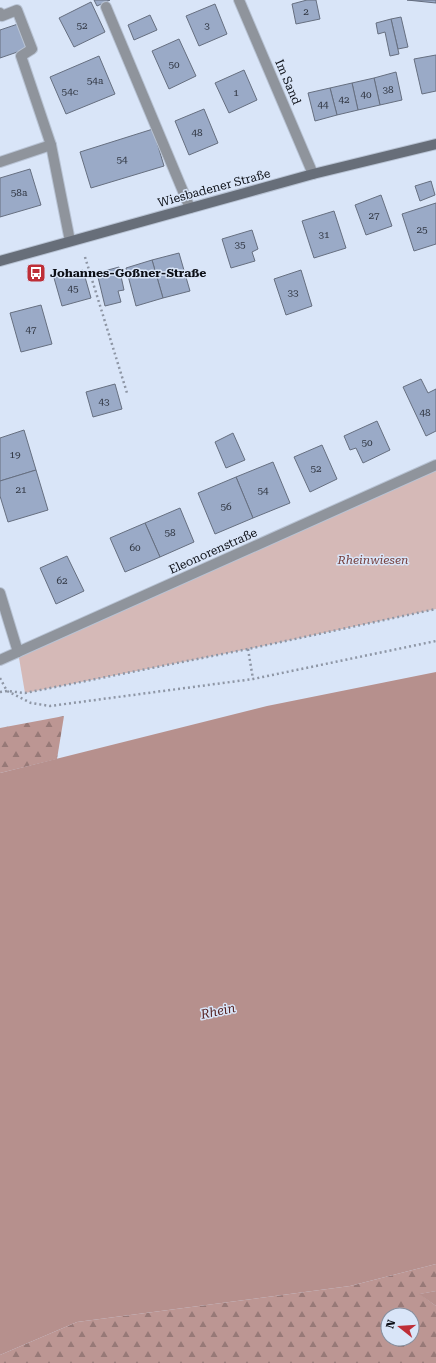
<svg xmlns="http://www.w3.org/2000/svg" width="436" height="1363" font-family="'Roboto Serif',serif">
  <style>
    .forest { fill: url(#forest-firs); fill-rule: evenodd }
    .park { fill: #d5b9b7 }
    .water { fill: #b6908d }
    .building { fill: #9aaac7; stroke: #666f80 }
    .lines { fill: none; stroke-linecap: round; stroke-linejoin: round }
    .lane-casing { stroke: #b8c3d4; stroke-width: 12 }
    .street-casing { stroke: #b8c3d4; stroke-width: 12 }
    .secondary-casing { stroke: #b8c3d4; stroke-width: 12 }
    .path { stroke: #8e96a5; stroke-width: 2.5; stroke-dasharray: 2 3; stroke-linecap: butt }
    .lane { stroke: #8f949c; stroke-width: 10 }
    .street { stroke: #8f949c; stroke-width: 10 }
    .secondary { stroke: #676e79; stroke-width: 10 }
    .labels { text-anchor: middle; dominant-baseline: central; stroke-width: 3; stroke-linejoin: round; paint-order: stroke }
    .number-label { font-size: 10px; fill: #303642 }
    .street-label { font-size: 12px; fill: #0c0f16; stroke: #d9e5f8 }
    .poi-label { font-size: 12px; font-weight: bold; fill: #0c0f16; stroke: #d9e5f8; text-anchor: start }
    .park-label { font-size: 12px; font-style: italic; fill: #76403e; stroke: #d9e5f8 }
    .water-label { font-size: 13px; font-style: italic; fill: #582524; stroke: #d9e5f8 }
  </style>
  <defs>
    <pattern id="forest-firs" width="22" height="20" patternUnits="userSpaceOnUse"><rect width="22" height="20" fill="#bc9693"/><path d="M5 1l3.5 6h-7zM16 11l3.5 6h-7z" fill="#977977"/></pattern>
  </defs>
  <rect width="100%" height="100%" fill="#d9e5f8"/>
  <g class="forest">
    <polygon points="64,716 57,759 0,773 0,728"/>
    <path d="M436,1264v27l-16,3 16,12v57h-436v-8l77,-33 273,-36zM388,1315h24v24h-24z"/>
  </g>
  <polygon class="park" points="436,465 436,609 248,649 25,693 18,652"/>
  <g class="water">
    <polygon points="436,672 436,1264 350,1286 77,1322 0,1355 0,773 267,706"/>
    <polygon points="436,1291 436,1306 419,1294"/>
  </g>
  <g class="building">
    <polygon points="94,0 110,0 97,6"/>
    <polygon points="307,0 316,0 320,19 296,24 292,4"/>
    <polygon points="407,0 436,0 436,3"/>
    <polygon points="91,2 105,32 74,47 59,18"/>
    <polygon points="215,4 227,34 199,46 186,16"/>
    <polygon points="150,15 157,30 134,40 128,25"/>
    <polygon points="401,17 408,47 398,49 391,19"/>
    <polygon points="391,19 399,54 390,56 385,32 378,34 376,23"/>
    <polygon points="21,23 29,48 0,58 0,30"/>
    <polygon points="179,39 196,76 169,89 152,51"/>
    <polygon points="436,55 436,91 422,94 414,59"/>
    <polygon points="99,56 115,94 66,114 50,77"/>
    <polygon points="244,70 257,100 229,113 215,83"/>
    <polygon points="396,72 402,100 380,105 374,78"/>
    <polygon points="374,78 380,105 358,110 352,83"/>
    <polygon points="352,83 358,110 337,115 330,88"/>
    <polygon points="330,88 337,115 315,121 308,93"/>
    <polygon points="204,109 218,143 189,155 175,121"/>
    <polygon points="153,129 164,166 91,188 80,152"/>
    <polygon points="30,169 41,205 0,217 0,178"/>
    <polygon points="431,181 435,195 420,201 415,186"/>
    <polygon points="381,195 392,226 366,235 355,205"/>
    <polygon points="436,203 436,244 414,251 402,214"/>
    <polygon points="334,211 346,248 314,258 302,221"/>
    <polygon points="252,230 258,249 252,252 255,261 231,268 222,239"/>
    <polygon points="179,253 190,291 163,298 152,260"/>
    <polygon points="152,260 163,298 136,306 126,268"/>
    <polygon points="119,267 124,290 118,291 121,302 105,306 97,273"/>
    <polygon points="38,268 39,272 28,275 27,271"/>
    <polygon points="83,270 91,298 62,306 54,278"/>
    <polygon points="301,270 312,306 286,315 274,279"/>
    <polygon points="41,305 52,344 21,352 10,313"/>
    <polygon points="421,379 428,393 436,389 436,431 426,436 403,387"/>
    <polygon points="115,384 122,409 93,417 86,392"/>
    <polygon points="377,421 390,450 363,463 356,448 350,450 344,436"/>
    <polygon points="24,430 36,470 0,481 0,438"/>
    <polygon points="233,433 245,460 226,468 215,442"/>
    <polygon points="322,445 337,479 310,492 294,457"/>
    <polygon points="273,462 290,503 253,518 236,477"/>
    <polygon points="36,470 48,510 8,522 0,496 0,481"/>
    <polygon points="236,477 253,518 215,534 198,493"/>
    <polygon points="180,508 194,542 160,557 145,523"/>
    <polygon points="145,523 160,557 125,572 110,538"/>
    <polygon points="67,556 84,591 56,604 40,568"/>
  </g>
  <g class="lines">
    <defs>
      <g id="lane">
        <polyline points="106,7 190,208"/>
        <polyline points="0,13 2,16 17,10 32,49 21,56 51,145 70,241"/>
        <polyline points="0,162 51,145"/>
      </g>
      <g id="street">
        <polyline points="239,0 313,174"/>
        <polyline points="0,593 18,652"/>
        <polyline points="0,660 436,465"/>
      </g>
      <polyline id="secondary" points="0,261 313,174 436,144"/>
    </defs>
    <use href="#lane" class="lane-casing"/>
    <use href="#street" class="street-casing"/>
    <use href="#secondary" class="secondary-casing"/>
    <g class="path">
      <polyline points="85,257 127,393"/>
      <polyline points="248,649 253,679"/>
      <polyline points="0,678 7,691 31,703 50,706 253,679 436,641"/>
      <polyline points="0,692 7,691 25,693 248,649 436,609"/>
    </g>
    <use href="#lane" class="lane"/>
    <use href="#street" class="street"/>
    <use href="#secondary" class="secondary"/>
  </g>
  <defs>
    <symbol id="bus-square" viewBox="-11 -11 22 22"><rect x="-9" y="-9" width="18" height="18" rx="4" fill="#be2e37" stroke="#d9e5f8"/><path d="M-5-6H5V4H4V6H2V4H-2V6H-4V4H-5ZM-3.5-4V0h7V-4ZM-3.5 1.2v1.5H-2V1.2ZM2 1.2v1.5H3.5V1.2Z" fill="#fff"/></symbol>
  </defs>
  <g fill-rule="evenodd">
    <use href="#bus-square" x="25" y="262" width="22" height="22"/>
  </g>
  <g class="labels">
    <g class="number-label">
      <text x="306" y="11">2</text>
      <text x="82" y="25">52</text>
      <text x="207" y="25">3</text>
      <text x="174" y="64">50</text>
      <text x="95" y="80">54a</text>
      <text x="388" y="89">38</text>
      <text x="70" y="91">54c</text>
      <text x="236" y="92">1</text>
      <text x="366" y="94">40</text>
      <text x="344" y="99">42</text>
      <text x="323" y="104">44</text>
      <text x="197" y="132">48</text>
      <text x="122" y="159">54</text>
      <text x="19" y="192">58a</text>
      <text x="374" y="215">27</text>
      <text x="422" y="229">25</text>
      <text x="324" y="234">31</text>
      <text x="240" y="244">35</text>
      <text x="73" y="288">45</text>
      <text x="293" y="292">33</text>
      <text x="31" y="329">47</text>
      <text x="104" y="401">43</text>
      <text x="425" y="412">48</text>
      <text x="367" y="442">50</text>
      <text x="15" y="454">19</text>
      <text x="316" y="468">52</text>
      <text x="21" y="489">21</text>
      <text x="263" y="490">54</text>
      <text x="226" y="506">56</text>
      <text x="170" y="532">58</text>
      <text x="135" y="547">60</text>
      <text x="62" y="580">62</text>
    </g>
    <g class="street-label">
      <text transform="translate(288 82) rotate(67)">Im Sand</text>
      <text transform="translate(214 188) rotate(-15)">Wiesbadener Straße</text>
      <text transform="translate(213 551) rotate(-24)">Eleonorenstraße</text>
    </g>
    <g class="poi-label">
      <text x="50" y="273">Johannes-Goßner-Straße</text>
    </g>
    <g class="park-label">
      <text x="373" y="560">Rheinwiesen</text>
    </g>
    <g class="water-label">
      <text transform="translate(218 1011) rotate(-12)">Rhein</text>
    </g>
  </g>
  <g transform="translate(400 1327) rotate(287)"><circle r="19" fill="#d9e5f8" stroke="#878f9e"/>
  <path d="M0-3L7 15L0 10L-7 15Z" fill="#be2e37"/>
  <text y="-6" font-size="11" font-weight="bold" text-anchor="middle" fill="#0c0f16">N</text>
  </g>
</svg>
